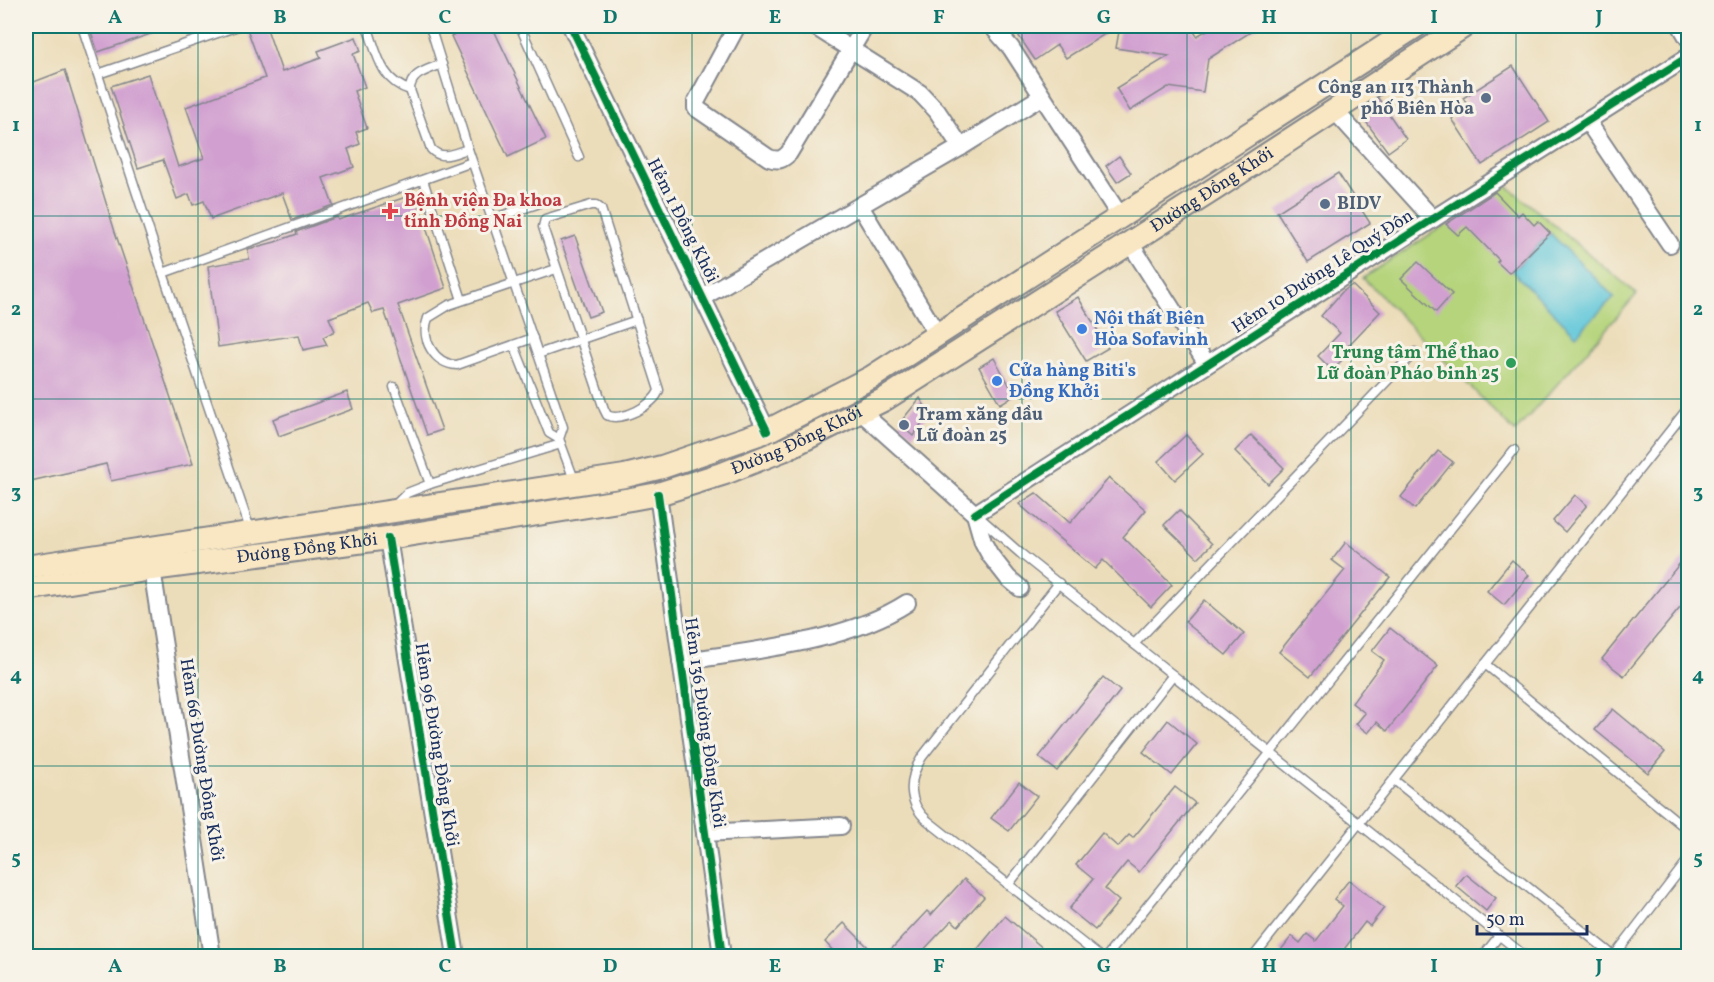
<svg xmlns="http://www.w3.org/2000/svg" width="1714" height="982" font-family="Vollkorn,serif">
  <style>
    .green { fill: #b5d47b; stroke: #68826c; stroke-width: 1.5 }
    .water { fill: #5dc6d9; stroke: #3c7a9c; stroke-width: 1.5 }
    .building { fill: #d1a0d0 }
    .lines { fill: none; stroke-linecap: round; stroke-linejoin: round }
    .lane-casing { stroke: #84868c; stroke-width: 11 }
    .street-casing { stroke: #84868c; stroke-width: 20 }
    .secondary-casing { stroke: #84868c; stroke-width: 26 }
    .lane { stroke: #fff; stroke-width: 8 }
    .street { stroke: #fff; stroke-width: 16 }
    .secondary { stroke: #f9e7c3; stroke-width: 22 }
    .cycleway-casing { stroke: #f7f3e8; stroke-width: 11 }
    .cycleway { stroke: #00873e; stroke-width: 8 }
    .grid { fill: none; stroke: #0f766e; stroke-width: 1.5; stroke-opacity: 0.55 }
    .service-dot { fill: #5c6f8a; stroke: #f7f3e8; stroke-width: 2 }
    .health-dot { fill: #e0444e; stroke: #f7f3e8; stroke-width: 2 }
    .shop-dot { fill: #3f7fe0; stroke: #f7f3e8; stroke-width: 2 }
    .leisure-dot { fill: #2e9e5b; stroke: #f7f3e8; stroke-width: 2 }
    .labels { text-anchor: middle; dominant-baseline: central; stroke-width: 6; stroke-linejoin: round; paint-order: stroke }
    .service-label { font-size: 18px; font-weight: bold; fill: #4e5e75; stroke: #f7f3e8; text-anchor: start }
    .street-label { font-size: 18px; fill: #1b2f5e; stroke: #f7f3e8 }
    .health-label { font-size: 18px; font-weight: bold; fill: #be3a42; stroke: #f7f3e8; text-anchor: start }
    .shop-label { font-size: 18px; font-weight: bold; fill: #366cbe; stroke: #f7f3e8; text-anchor: start }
    .leisure-label { font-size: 18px; font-weight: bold; fill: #27864d; stroke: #f7f3e8; text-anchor: end }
    .neatline { fill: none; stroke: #0f766e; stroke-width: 2 }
    .grid-label { font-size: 20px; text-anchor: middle; font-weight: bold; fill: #0f766e }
  </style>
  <rect width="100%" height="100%" fill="#f7f3e8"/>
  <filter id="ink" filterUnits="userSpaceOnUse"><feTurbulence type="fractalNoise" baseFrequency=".0167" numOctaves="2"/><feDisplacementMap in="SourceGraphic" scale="12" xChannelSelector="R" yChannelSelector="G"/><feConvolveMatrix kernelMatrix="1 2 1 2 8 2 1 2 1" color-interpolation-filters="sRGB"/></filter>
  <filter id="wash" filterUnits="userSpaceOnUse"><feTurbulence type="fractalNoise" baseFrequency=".008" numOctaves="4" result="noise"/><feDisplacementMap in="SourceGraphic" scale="24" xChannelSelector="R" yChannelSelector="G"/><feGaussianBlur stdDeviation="1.35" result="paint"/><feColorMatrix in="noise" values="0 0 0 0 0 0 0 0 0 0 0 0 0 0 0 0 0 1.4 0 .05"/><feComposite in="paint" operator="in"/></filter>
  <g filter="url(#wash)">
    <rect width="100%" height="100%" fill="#ecddba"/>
    <polygon class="green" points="1506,185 1637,294 1515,432 1363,278"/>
    <polygon class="water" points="1550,233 1614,297 1576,335 1512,271"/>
    <g id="blocks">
      <g class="building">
        <polygon points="89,26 171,26 171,27 98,52"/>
        <polygon points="246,26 266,26 282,72 321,58 318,51 356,37 361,51 353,54 365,87 354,91 367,128 356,132 360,144 348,149 354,167 323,178 333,205 292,220 282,193 211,219 204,201 193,205 189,194 177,199 163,160 138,168 111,86 148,74 178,167 204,158 186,107 265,78"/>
        <polygon points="472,26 492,26 546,139 508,157 451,36"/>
        <polygon points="1012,26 1118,26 1066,58 1057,45 1035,60"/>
        <polygon points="1120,26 1190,26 1197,36 1214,26 1260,26 1208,59 1203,92 1168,87 1130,111 1116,88 1169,56 1116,48"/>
        <polygon points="1513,66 1549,122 1482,165 1452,119 1469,108 1463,98"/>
        <polygon points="65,70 115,232 193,464 111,481 106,464 26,482 26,85"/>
        <polygon points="1378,98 1406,139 1388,152 1364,119 1362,113 1363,108"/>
        <polygon points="1119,156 1131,173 1117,182 1106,166"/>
        <polygon points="1338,173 1370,223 1308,262 1277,212"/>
        <polygon points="1495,192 1518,216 1522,212 1534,225 1538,221 1550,233 1509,273 1497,262 1499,260 1467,227 1458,235 1446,224"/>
        <polygon points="415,194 446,288 398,305 442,430 427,435 384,310 373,313 368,303 329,318 335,331 323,337 327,345 303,350 299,335 218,347 208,266 249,259 248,249 275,242 297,234 296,232 337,217 338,220"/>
        <polygon points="575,236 602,312 588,317 561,241"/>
        <polygon points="1418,262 1452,294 1436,312 1401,279"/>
        <polygon points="1352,285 1380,312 1345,349 1349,353 1332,370 1318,356 1340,333 1321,316 1342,292"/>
        <polygon points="1078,297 1108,348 1086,361 1055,311"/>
        <polygon points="994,358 1015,395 1000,404 979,367"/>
        <polygon points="347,392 353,409 279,436 273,419"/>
        <polygon points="920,398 929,413 913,436 899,424"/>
        <polygon points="1186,435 1203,454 1175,480 1158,461"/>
        <polygon points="1251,435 1284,468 1268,484 1235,451"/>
        <polygon points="1438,451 1453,462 1415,509 1401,497"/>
        <polygon points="1109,478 1146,510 1123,537 1172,585 1151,607 1103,560 1095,569 1019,504 1036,493 1070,523"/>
        <polygon points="1575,495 1587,505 1565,532 1553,521"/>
        <polygon points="1179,510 1212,544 1198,558 1164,525"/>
        <polygon points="1346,542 1390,577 1310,677 1279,652 1345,570 1332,560"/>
        <polygon points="1689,552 1689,597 1624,676 1602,659"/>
        <polygon points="1512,560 1529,575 1504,605 1487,591"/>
        <polygon points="1204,600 1244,634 1226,655 1185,622"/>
        <polygon points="1390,628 1438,666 1387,731 1377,722 1368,733 1356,724 1365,713 1352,703 1384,660 1372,651"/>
        <polygon points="1103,677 1120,691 1057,771 1039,757"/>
        <polygon points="1613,709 1665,752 1648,773 1595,730"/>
        <polygon points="1168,720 1197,744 1172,775 1143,752"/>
        <polygon points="1019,782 1037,796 1009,831 991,818"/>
        <polygon points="1175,787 1195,803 1139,872 1127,862 1105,889 1119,901 1095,930 1069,909 1093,879 1076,865 1102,833 1118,847 1129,835 1133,838"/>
        <polygon points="1466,874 1496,898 1486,911 1456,886"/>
        <polygon points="964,879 984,897 958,926 952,920 917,957 884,957 927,911 931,915"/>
        <polygon points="1349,880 1384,908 1370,926 1365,922 1338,957 1288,957 1280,951 1292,936 1300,943 1307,934 1316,941 1343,906 1334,899"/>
        <polygon points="1005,916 1031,938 1053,957 971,957"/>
        <polygon points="844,923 878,957 839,957 825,942"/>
      </g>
    </g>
  </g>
  <g filter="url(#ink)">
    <use href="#blocks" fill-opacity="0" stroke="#84868c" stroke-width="1.5"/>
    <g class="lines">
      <defs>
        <g id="lane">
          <polyline points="82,26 163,273 251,532"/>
          <path d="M367,26c10,26 13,55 43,64"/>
          <polyline points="430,26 468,149 563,427 559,439 575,482"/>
          <polyline points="520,26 579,157"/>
          <polyline points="431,31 445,26"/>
          <path d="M442,64c-14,6 -32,9 -32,26l21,59c11,12 23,4 37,0"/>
          <polyline points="98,74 238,26"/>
          <polyline points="423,180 462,300"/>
          <path d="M591,205h5l5,4 58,181c-4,15 -39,33 -52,25l-3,-6 -61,-182 2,-8z"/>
          <polyline points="492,219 537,204"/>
          <polyline points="163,273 472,162"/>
          <path d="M533,338l-76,27c-23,-1 -37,-26 -29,-47l21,-13 107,-36"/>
          <polyline points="514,345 549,433 559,439"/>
          <polyline points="538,354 637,320"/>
          <polyline points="394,387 430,484"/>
          <polyline points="394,506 407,493 430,484 561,444"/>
          <polyline points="978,516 1020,553 1525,956"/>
          <path d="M1059,583l-137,174c-14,22 -15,46 6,64l171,135"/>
          <polyline points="1134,644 1415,352"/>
          <polyline points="1485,664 1688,830"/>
          <polyline points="1394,780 1614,956"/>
          <polyline points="1008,885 1173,675"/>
          <polyline points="1107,956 1514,450"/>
          <polyline points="1254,956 1688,408"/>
          <polyline points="1483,956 1499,936"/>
          <polyline points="1614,956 1688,860"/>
        </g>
        <g id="street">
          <polyline points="571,26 767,431"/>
          <path d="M737,26l-41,76v6l73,50c10,3 13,2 20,-5l76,-127"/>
          <polyline points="814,26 920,93 937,111 961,147"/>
          <polyline points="992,26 1011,48 1120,216"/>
          <polyline points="1681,26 1688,38"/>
          <polyline points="1335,111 1433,219"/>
          <polyline points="1588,122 1670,244"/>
          <polyline points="860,206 937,334"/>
          <polyline points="1130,243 1207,364"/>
          <polyline points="703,297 961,147 1041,97"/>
          <polyline points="861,412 975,514 983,542 990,555 1008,578 1020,588"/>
          <polyline points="658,494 722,956"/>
          <polyline points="975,514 1433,219 1688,57"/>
          <polyline points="388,538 456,956"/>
          <polyline points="152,569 212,956"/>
          <path d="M681,662c72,-12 164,-19 226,-59"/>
          <polyline points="705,833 841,826"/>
        </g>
        <g id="secondary">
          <polyline points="26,567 625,476 662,467 767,431 872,377 1416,26"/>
          <path id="s1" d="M26,589l126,-20 236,-31 243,-39 27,-5 67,-21 58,-23 102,-51 331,-211 248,-162"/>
        </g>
      </defs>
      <use href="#lane" class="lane-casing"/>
      <use href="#street" class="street-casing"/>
      <use href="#secondary" class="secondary-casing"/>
      <use href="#lane" class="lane"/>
      <use href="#street" class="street"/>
      <use href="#secondary" class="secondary"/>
      <defs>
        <g id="cycleway">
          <polyline points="571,26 767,431"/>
          <polyline points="658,494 722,956"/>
          <polyline points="975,514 1433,219 1688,57"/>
          <polyline points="388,538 456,956"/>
        </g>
      </defs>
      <use href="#cycleway" class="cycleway-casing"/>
      <use href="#cycleway" class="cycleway"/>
    </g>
  </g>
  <path class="grid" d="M198,26v930M363,26v930M527,26v930M692,26v930M857,26v930M1022,26v930M1187,26v930M1351,26v930M1516,26v930M26,216h1662M26,399h1662M26,583h1662M26,766h1662"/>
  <g class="service-dot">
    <circle cx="1486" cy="98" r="6"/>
    <circle cx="1325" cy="204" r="6"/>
    <circle cx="904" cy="425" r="6"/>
  </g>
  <path class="health-dot" d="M387 202h6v6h6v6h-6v6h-6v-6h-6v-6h6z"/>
  <g class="shop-dot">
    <circle cx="1082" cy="329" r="6"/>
    <circle cx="997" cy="381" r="6"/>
  </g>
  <circle class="leisure-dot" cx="1511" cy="363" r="6"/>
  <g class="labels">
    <g class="service-label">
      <text x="1474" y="88" text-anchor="end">Công an 113 Thành<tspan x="1474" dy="21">phố Biên Hòa</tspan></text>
      <text x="1337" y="204">BIDV</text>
      <text x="916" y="415">Trạm xăng dầu<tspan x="916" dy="21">Lữ đoàn 25</tspan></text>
    </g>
    <g class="street-label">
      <text stroke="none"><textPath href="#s1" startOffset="1274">Đường Đồng Khởi</textPath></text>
      <text transform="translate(682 221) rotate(63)">Hẻm 1 Đồng Khởi</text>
      <text transform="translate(1323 272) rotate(-33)">Hẻm 10 Đường Lê Quý Đôn</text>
      <text stroke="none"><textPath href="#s1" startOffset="788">Đường Đồng Khởi</textPath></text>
      <text stroke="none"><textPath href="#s1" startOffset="284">Đường Đồng Khởi</textPath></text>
      <text transform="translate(704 723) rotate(82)">Hẻm 136 Đường Đồng Khởi</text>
      <text transform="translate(436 745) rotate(81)">Hẻm 96 Đường Đồng Khởi</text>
      <text transform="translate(201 760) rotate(81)">Hẻm 66 Đường Đồng Khởi</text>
    </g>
    <g class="health-label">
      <text x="404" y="201">Bệnh viện Đa khoa<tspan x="404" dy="21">tỉnh Đồng Nai</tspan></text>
    </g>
    <g class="shop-label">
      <text x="1094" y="319">Nội thất Biên<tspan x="1094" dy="21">Hòa Sofavinh</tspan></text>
      <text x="1009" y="371">Cửa hàng Biti's<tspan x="1009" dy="21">Đồng Khởi</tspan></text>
    </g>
    <g class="leisure-label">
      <text x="1499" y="353">Trung tâm Thể thao<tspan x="1499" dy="21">Lữ đoàn Pháo binh 25</tspan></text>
    </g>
  </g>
  <rect width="1714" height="982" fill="none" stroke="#f7f3e8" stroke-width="66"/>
  <path d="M1477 925v9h110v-9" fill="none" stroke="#1b2f5e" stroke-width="3"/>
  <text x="1486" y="925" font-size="18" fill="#1b2f5e" stroke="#f7f3e8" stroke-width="4.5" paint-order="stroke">50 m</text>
  <rect x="33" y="33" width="1648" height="916" class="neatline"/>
  <g class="grid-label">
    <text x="115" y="23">A</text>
    <text x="280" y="23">B</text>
    <text x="445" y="23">C</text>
    <text x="610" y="23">D</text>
    <text x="775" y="23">E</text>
    <text x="939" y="23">F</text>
    <text x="1104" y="23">G</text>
    <text x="1269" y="23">H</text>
    <text x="1434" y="23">I</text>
    <text x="1599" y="23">J</text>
    <text x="16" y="131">1</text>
    <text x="1698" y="131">1</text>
    <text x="16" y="315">2</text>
    <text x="1698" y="315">2</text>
    <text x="16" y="498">3</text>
    <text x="1698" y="498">3</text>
    <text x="16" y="681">4</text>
    <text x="1698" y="681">4</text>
    <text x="16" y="864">5</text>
    <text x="1698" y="864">5</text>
    <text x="115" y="972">A</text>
    <text x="280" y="972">B</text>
    <text x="445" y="972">C</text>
    <text x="610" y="972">D</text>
    <text x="775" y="972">E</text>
    <text x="939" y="972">F</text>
    <text x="1104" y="972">G</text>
    <text x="1269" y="972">H</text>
    <text x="1434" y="972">I</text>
    <text x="1599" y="972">J</text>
  </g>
</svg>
